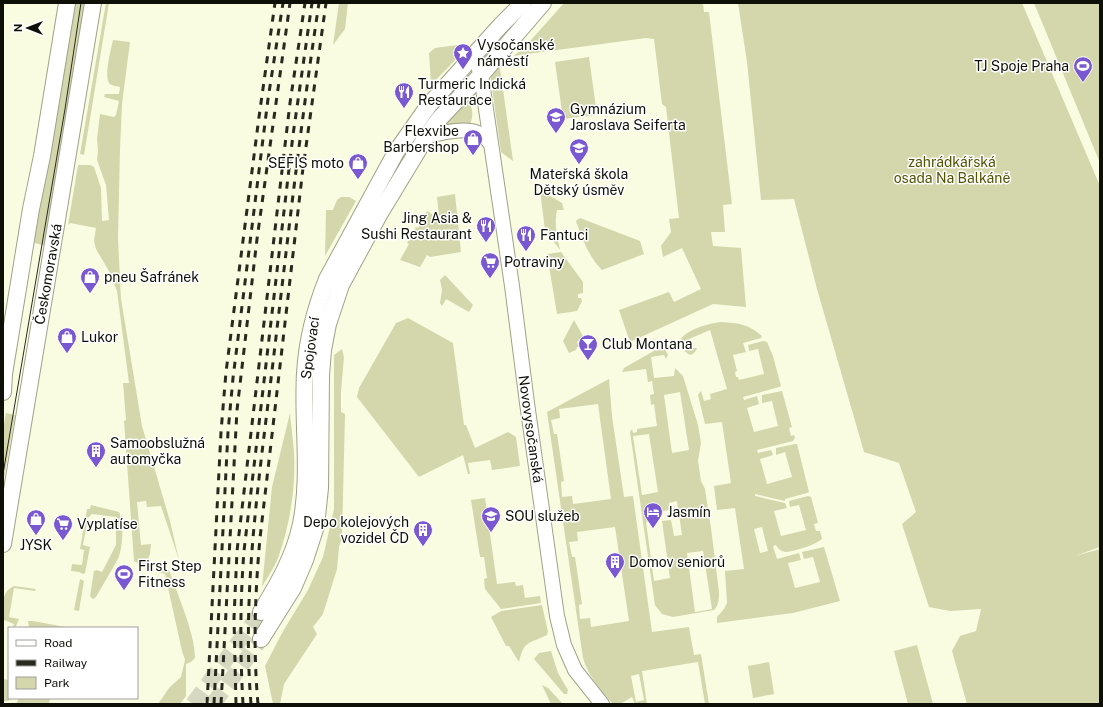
<svg xmlns="http://www.w3.org/2000/svg" width="1103" height="707" font-family="'Public Sans',sans-serif">
  <style>
    .green { fill: #d3d7ab; fill-rule: evenodd }
    .lines { fill: none; stroke-linecap: round; stroke-linejoin: round }
    .primary-tunnel { stroke: #d7d8c1; stroke-width: 16; stroke-dasharray: 16 8; stroke-linecap: butt }
    .secondary-casing { stroke: #9fa289; stroke-width: 16 }
    .primary-casing { stroke: #9fa289; stroke-width: 18 }
    .secondary { stroke: #fff; stroke-width: 14 }
    .primary { stroke: #fff; stroke-width: 16 }
    .tram { stroke: #292a1f; stroke-width: 1 }
    .rail { stroke: #292a1f; stroke-width: 3; stroke-dasharray: 7 7; stroke-linecap: butt }
    .labels { text-anchor: middle; dominant-baseline: central; stroke-width: 3; stroke-linejoin: round; paint-order: stroke }
    .poi-label { font-size: 14px; fill: #0e0f06; stroke: #fff; text-anchor: start }
    .park-label { font-size: 14px; fill: #515303; stroke: #fff }
    .street-label { font-size: 14px; fill: #0e0f06; stroke: #fff }
  </style>
  <rect width="100%" height="100%" fill="#fafce2"/>
  <g class="green">
    <polygon points="73,3 85,3 77,51 71,103 47,246 34,243"/>
    <polygon points="106,3 109,3 84,155 80,154"/>
    <polygon points="339,3 348,3 345,29 333,45"/>
    <polygon points="564,3 703,3 704,12 709,12 732,204 723,205 725,232 711,232 713,246 741,248 746,307 713,304 630,342 619,310 669,292 674,302 701,289 682,248 663,257 661,246 671,232 669,219 679,218 666,107 662,104 654,39 646,38 513,56 524,48"/>
    <polygon points="738,3 1022,3 1100,186 1100,547 1075,556 1100,549 1100,704 967,704 952,651 960,636 976,631 981,609 950,611 929,607 902,524 916,512 899,463 864,452 817,289 794,199 761,200 747,62"/>
    <polygon points="1034,3 1100,3 1100,163"/>
    <path d="M113,40l17,2 -8,62 -2,45 -2,89 3,61 21,127 28,95 9,39 -18,-54 -14,1 -1,-6 -9,1 4,43 10,-1 -1,10 -5,13 -11,-6 -10,-140 2,-1 -3,-37h6l-12,-92 -7,-18 -14,-24 -2,-8 2,-13 -26,-5 -2,2 10,-60h12l4,2 7,21 1,33 7,-1 -3,-35 -9,-25 1,-9 -1,-12 3,-25 14,3 2,-2 3,-14 -15,-4 1,-3h14l1,-7c-3,-1 -7,-1 -10,-3 -7,-5 1,-35 3,-44z"/>
    <polygon points="458,45 459,56 431,85 429,53 435,48"/>
    <polygon points="589,57 597,115 563,119 555,62"/>
    <polygon points="499,61 513,161 501,152 490,73"/>
    <path d="M467,97c5,11 8,18 2,29l-23,1 -1,-5z"/>
    <path d="M540,190l22,13 2,7h-7c-3,14 0,26 3,40l-15,-20z"/>
    <polygon points="455,194 461,252 430,257 427,255 420,267 400,260 409,244 407,243 416,227 418,228 427,211 437,217 439,216 437,197"/>
    <polygon points="341,197 349,197 356,201 325,256 326,210 333,210 337,200"/>
    <path d="M580,218l60,23 4,13 -42,16c-13,-13 -20,-31 -26,-49z"/>
    <polygon points="561,252 583,282 583,293 578,294 578,298 581,298 582,301 577,311 557,314 547,254"/>
    <polygon points="445,275 473,305 469,312 446,299 442,306 440,303 442,290 440,280"/>
    <polygon points="408,318 453,343 464,425 466,425 475,448 508,432 516,437 520,466 492,470 490,460 468,463 470,474 468,474 463,455 419,477 357,397 359,388 396,323"/>
    <polygon points="574,320 584,338 577,342 579,347 577,347 576,350 569,353 563,341"/>
    <path d="M721,322c18,1 27,2 41,14l-1,2 -18,5 3,9 -13,3 4,16 -2,1 1,5h2l1,3 25,-6 -6,-25 -9,2 -1,-6 15,-4 4,1 6,14 8,30 -2,1 -36,10 1,3 13,-4 2,8 -12,4 7,24 24,-6 -6,-25 -10,2v-8l20,-4 10,36 -3,1 2,8 3,-1 1,3 -2,3 -36,9 1,3 13,-3 2,5 -13,4 7,25 25,-7 -7,-25 -9,3v-7l19,-4h2l12,48 -2,1 -22,6v2l-30,-7v2l30,7 2,5 -13,3 7,25 25,-6 -7,-25 -9,2 -1,-6 19,-5 3,1 7,26 -4,1 2,7h4l2,8c-7,6 -27,12 -36,13 -4,0 -8,-3 -10,-7l-3,1 4,13 22,-6 2,7 -13,3 7,25 25,-6 -7,-25 -9,2 -2,-7 22,-5 16,54 -47,12 -76,10v-6l7,-8 3,-6 -2,-32 19,-2 -9,-61 -18,2 -3,-24 17,-3 -9,-61 -17,2 -7,-29 3,-4 3,10 7,-2 -1,-5 17,-5 -17,-59 -21,9 3,9h5c-6,15 -15,1 -17,-7 4,-11 30,-18 41,-19zM762,527l6,24 -8,2 -6,-24z"/>
    <path d="M659,348l6,1 3,6 -2,4 -2,-4 -13,2 3,21 20,-2 1,-8 8,8 15,49 3,18 -3,18 3,20 4,8 6,39 8,64c0,6 0,13 -5,18l-41,7 -11,-3 -7,-9 -25,-173 2,-3 1,4 4,-1v-3l20,-3 -3,-22 -3,1 -1,-10 4,-1 -2,-13 -4,1 -2,-13 -24,3 2,-4zM680,392l9,58 -17,3 -8,-58zM649,434l9,58 -16,3 -9,-59zM677,501l5,34 -8,1 -3,-16 -9,1 8,57 -16,3 -8,-59 13,-2 -1,-8 12,-2 -1,-7zM703,551l9,58 -17,3 -8,-59z"/>
    <polygon points="342,349 344,357 341,392 341,412 345,414 342,538 339,547 337,569 323,614 313,627 317,634 284,684 280,704 273,704 265,666 282,633 308,590 323,557 334,509 334,355"/>
    <path d="M609,379l3,37 12,81 9,-1 19,136 37,-5 5,28 7,-1 8,50h-4l-7,-42 -56,9 5,33h-12l-3,-7 -10,6v1h-9c-12,-14 -25,-28 -30,-46l-36,-246zM598,404l13,95 -38,5 -1,-8 -10,1 -1,-15 3,-1 -7,-47h-3l-3,-14 9,-2 -1,-9zM615,527l14,94 -38,6 -1,-9 -10,1 -1,-14 3,-1 -7,-47h-3l-3,-15 9,-1 -1,-9zM639,674l5,26 -8,2 -5,-26z"/>
    <polygon points="6,413 15,415 3,484 3,430"/>
    <path d="M290,413c1,13 3,26 4,39 2,35 -4,73 -16,106 -4,10 -11,20 -16,29l10,-100z"/>
    <polygon points="485,498 497,584 515,582 516,586 523,585 525,598 540,596 541,603 501,609 485,589 484,579 487,578 484,557 480,557 471,500"/>
    <path d="M91,505l28,7c5,11 4,35 -1,47l-22,38 -3,2 -3,-3 4,-25 3,-1 5,2 14,-27v-28l-24,-3 -4,4 -5,27 7,2 -5,26 -2,1 -4,-2 -8,-1 1,-7 10,1 2,-15 -4,-1 7,-40h3z"/>
    <path d="M161,569h7l2,3c8,25 25,61 25,86l-4,4 -5,2v32l-6,8h-22l11,-16 12,-11 4,-17 -3,-9 -17,-77 -6,-2z"/>
    <polygon points="80,579 84,581 79,611 74,610"/>
    <path d="M14,586l22,3 -1,2 -21,-3 -5,29 10,2 -3,7 -5,2 2,-1 1,-3 -10,-4 -1,1c0,-13 -3,-29 11,-35z"/>
    <path d="M542,605l6,27 -1,3c-18,9 -23,5 -28,27l-10,-16h-3l-15,-29 10,-6z"/>
    <polygon points="28,621 33,621 71,628 29,628"/>
    <polygon points="917,645 933,704 908,704 894,651"/>
    <polygon points="551,651 558,673 568,690 567,694 564,694 534,659 539,653"/>
    <polygon points="769,662 774,694 753,698 748,666"/>
    <polygon points="3,679 9,680 9,698 12,698 8,701 3,701"/>
    <polygon points="542,685 548,688 563,704 551,704"/>
    <polygon points="19,698 50,698 49,704 16,704"/>
  </g>
  <g class="lines">
    <g class="primary-tunnel">
      <polyline points="193,704 261,612"/>
      <polyline points="213,704 261,639"/>
    </g>
    <defs>
      <g id="secondary">
        <polyline points="474,55 481,75 512,286 527,403 557,616 564,645 575,670 602,704"/>
        <path d="M426,137c14,-4 39,-10 52,-4 5,2 9,6 12,10"/>
      </g>
      <g id="primary">
        <polyline points="3,392 4,374 31,209 42,156 67,3"/>
        <polyline points="3,544 93,3"/>
        <path d="M261,612c17,-28 33,-55 40,-88 10,-50 1,-101 4,-151 2,-33 10,-64 22,-94l69,-127 33,-47 72,-80 22,-22"/>
        <polyline points="261,639 293,588 305,560 316,526 320,488 321,375 323,350 328,324 341,285 380,213 426,137 440,118 481,75 543,3"/>
      </g>
    </defs>
    <use href="#secondary" class="secondary-casing"/>
    <use href="#primary" class="primary-casing"/>
    <use href="#secondary" class="secondary"/>
    <use href="#primary" class="primary"/>
    <polyline class="tram" points="3,474 65,109 81,3"/>
    <g class="rail">
      <polyline points="207,704 221,432 226,372 259,117 275,3"/>
      <polyline points="214,704 228,432 233,378 268,99 283,3"/>
      <polyline points="221,704 237,410 257,239 290,3"/>
      <polyline points="236,704 234,618 237,551 290,103 305,3"/>
      <path d="M243,704c-3,-51 -3,-102 1,-153l49,-416 19,-132"/>
      <path d="M251,704c-9,-109 7,-217 20,-325 15,-125 29,-251 48,-376"/>
      <path d="M258,704c-5,-55 -3,-111 2,-166l43,-370 23,-165"/>
    </g>
  </g>
  <defs>
    <symbol id="sight-pin" viewBox="-11 -11 22 30"><path d="M0 17L-7.5 6A9.5 9.5 0 1 1 7.5 6Z" fill="#7958d2" stroke="#fff"/><path d="M0-6L1.8-2.2L6-1.7L2.9 1.2L3.7 5.4L0 3.3L-3.7 5.4L-2.9 1.2L-6-1.7L-1.8-2.2Z" fill="#fff"/></symbol>
    <symbol id="stadium-pin" viewBox="-11 -11 22 30"><path d="M0 17L-7.5 6A9.5 9.5 0 1 1 7.5 6Z" fill="#7958d2" stroke="#fff"/><path d="M0-5a6.5 5 0 1 0 0 10a6.5 5 0 1 0 0-10ZM-3.5-1.8h7v3.6h-7Z" fill="#fff"/></symbol>
    <symbol id="restaurant-pin" viewBox="-11 -11 22 30"><path d="M0 17L-7.5 6A9.5 9.5 0 1 1 7.5 6Z" fill="#7958d2" stroke="#fff"/><path d="M-5-6h1v4h1v-4h1v4h1v-4h1v5L-1.5 .5V6h-2V.5L-5-1ZM5-6V6H3V1.5H1.5Q1.5-4 5-6Z" fill="#fff"/></symbol>
    <symbol id="school-pin" viewBox="-11 -11 22 30"><path d="M0 17L-7.5 6A9.5 9.5 0 1 1 7.5 6Z" fill="#7958d2" stroke="#fff"/><path d="M0-5L7-2L0 1L-7-2ZM-4 1L0 2.5L4 1V4Q0 6-4 4Z" fill="#fff"/></symbol>
    <symbol id="shop-pin" viewBox="-11 -11 22 30"><path d="M0 17L-7.5 6A9.5 9.5 0 1 1 7.5 6Z" fill="#7958d2" stroke="#fff"/><path d="M-5-2.5h2.3a2.7 3.5 0 0 1 5.4 0H5L5.5 6h-11ZM-1.5-2.5h3a1.5 2.3 0 0 0-3 0Z" fill="#fff"/></symbol>
    <symbol id="supermarket-pin" viewBox="-11 -11 22 30"><path d="M0 17L-7.5 6A9.5 9.5 0 1 1 7.5 6Z" fill="#7958d2" stroke="#fff"/><path d="M-6-5.5h2.5l.6 2H6L4.5 2H-2.5L-4.4-4H-6ZM-1.5 3.2a1.3 1.3 0 1 0 .1 0ZM3 3.2a1.3 1.3 0 1 0 .1 0Z" fill="#fff"/></symbol>
    <symbol id="bar-pin" viewBox="-11 -11 22 30"><path d="M0 17L-7.5 6A9.5 9.5 0 1 1 7.5 6Z" fill="#7958d2" stroke="#fff"/><path d="M-6-5H6L.8 .8V4.5H3.5V6h-7V4.5H-.8V.8Z" fill="#fff"/></symbol>
    <symbol id="building-pin" viewBox="-11 -11 22 30"><path d="M0 17L-7.5 6A9.5 9.5 0 1 1 7.5 6Z" fill="#7958d2" stroke="#fff"/><path d="M-4-6H4V6H1V3H-1V6H-4ZM-2.5-4.3h1.7v1.8h-1.7ZM.8-4.3h1.7v1.8H.8ZM-2.5-1h1.7V.8h-1.7ZM.8-1h1.7V.8H.8Z" fill="#fff"/></symbol>
    <symbol id="hotel-pin" viewBox="-11 -11 22 30"><path d="M0 17L-7.5 6A9.5 9.5 0 1 1 7.5 6Z" fill="#7958d2" stroke="#fff"/><path d="M-6-4.5h1.5V1H6V5H4.5V3h-9V5H-6ZM-4 0a1.8 1.8 0 1 1 3.6 0ZM.5 0V-2.5h3Q6-2.5 6 0Z" fill="#fff"/></symbol>
    <symbol id="university-pin" viewBox="-11 -11 22 30"><path d="M0 17L-7.5 6A9.5 9.5 0 1 1 7.5 6Z" fill="#7958d2" stroke="#fff"/><path d="M0-5L7-2L0 1L-7-2ZM-4 1L0 2.5L4 1V4Q0 6-4 4Z" fill="#fff"/></symbol>
  </defs>
  <g fill-rule="evenodd">
    <use href="#sight-pin" x="452" y="42" width="22" height="30"/>
    <use href="#stadium-pin" x="1072" y="55" width="22" height="30"/>
    <use href="#restaurant-pin" x="393" y="81" width="22" height="30"/>
    <use href="#school-pin" x="545" y="106" width="22" height="30"/>
    <use href="#shop-pin" x="462" y="128" width="22" height="30"/>
    <use href="#school-pin" x="568" y="137" width="22" height="30"/>
    <use href="#shop-pin" x="347" y="152" width="22" height="30"/>
    <use href="#restaurant-pin" x="475" y="215" width="22" height="30"/>
    <use href="#restaurant-pin" x="515" y="224" width="22" height="30"/>
    <use href="#supermarket-pin" x="479" y="251" width="22" height="30"/>
    <use href="#shop-pin" x="79" y="266" width="22" height="30"/>
    <use href="#shop-pin" x="56" y="326" width="22" height="30"/>
    <use href="#bar-pin" x="577" y="333" width="22" height="30"/>
    <use href="#building-pin" x="85" y="440" width="22" height="30"/>
    <use href="#hotel-pin" x="642" y="501" width="22" height="30"/>
    <use href="#university-pin" x="480" y="505" width="22" height="30"/>
    <use href="#shop-pin" x="25" y="508" width="22" height="30"/>
    <use href="#supermarket-pin" x="52" y="513" width="22" height="30"/>
    <use href="#building-pin" x="412" y="519" width="22" height="30"/>
    <use href="#building-pin" x="604" y="551" width="22" height="30"/>
    <use href="#stadium-pin" x="113" y="563" width="22" height="30"/>
  </g>
  <g class="labels">
    <g class="poi-label">
      <text x="477" y="45">Vysočanské<tspan x="477" dy="16">náměstí</tspan></text>
      <text x="1069" y="66" text-anchor="end">TJ Spoje Praha</text>
      <text x="418" y="84">Turmeric Indická<tspan x="418" dy="16">Restaurace</tspan></text>
      <text x="570" y="109">Gymnázium<tspan x="570" dy="16">Jaroslava Seiferta</tspan></text>
      <text x="459" y="131" text-anchor="end">Flexvibe<tspan x="459" dy="16">Barbershop</tspan></text>
      <text x="344" y="163" text-anchor="end">SEFIS moto</text>
      <text x="579" y="174" text-anchor="middle">Mateřská škola<tspan x="579" dy="16">Dětský úsměv</tspan></text>
      <text x="472" y="218" text-anchor="end">Jing Asia &amp;<tspan x="472" dy="16">Sushi Restaurant</tspan></text>
      <text x="540" y="235">Fantuci</text>
      <text x="504" y="262">Potraviny</text>
      <text x="104" y="277">pneu Šafránek</text>
      <text x="81" y="337">Lukor</text>
      <text x="602" y="344">Club Montana</text>
      <text x="110" y="443">Samoobslužná<tspan x="110" dy="16">automyčka</tspan></text>
      <text x="667" y="512">Jasmín</text>
      <text x="505" y="516">SOU služeb</text>
      <text x="409" y="522" text-anchor="end">Depo kolejových<tspan x="409" dy="16">vozidel ČD</tspan></text>
      <text x="77" y="524">Vyplatíse</text>
      <text x="36" y="545" text-anchor="middle">JYSK</text>
      <text x="629" y="562">Domov seniorů</text>
      <text x="138" y="566">First Step<tspan x="138" dy="16">Fitness</tspan></text>
    </g>
    <g class="park-label">
      <text x="952" y="162">zahrádkářská<tspan x="952" dy="16">osada Na Balkáně</tspan></text>
    </g>
    <g class="street-label">
      <text transform="translate(48 274) rotate(-80)">Českomoravská</text>
      <text transform="translate(310 348) rotate(-82)">Spojovací</text>
      <text transform="translate(531 429) rotate(82)">Novovysočanská</text>
    </g>
  </g>
  <rect width="1103" height="707" fill="none" stroke="#0e0f06" stroke-width="8"/>
  <rect x="8" y="627" width="130" height="72" fill="#ffffff" stroke="#9f9f9b"/>
  <rect x="16" y="640" width="20" height="6" fill="#ffffff" stroke="#9f9f9b"/>
  <text x="44" y="647" font-size="12" fill="#0e0f06">Road</text>
  <rect x="16" y="660" width="20" height="6" fill="#292a1f" stroke="#9f9f9b"/>
  <text x="44" y="667" font-size="12" fill="#0e0f06">Railway</text>
  <rect x="16" y="677" width="20" height="12" fill="#d3d7ab" stroke="#9f9f9b"/>
  <text x="44" y="687" font-size="12" fill="#0e0f06">Park</text>
  <g transform="translate(28 28) rotate(270)" stroke="#ffffff" stroke-width="3" paint-order="stroke">
  <path d="M0-3L7 15L0 10L-7 15Z" fill="#0e0f06"/>
  <text y="-6" font-size="11" font-weight="bold" text-anchor="middle" fill="#0e0f06">N</text>
  </g>
</svg>
